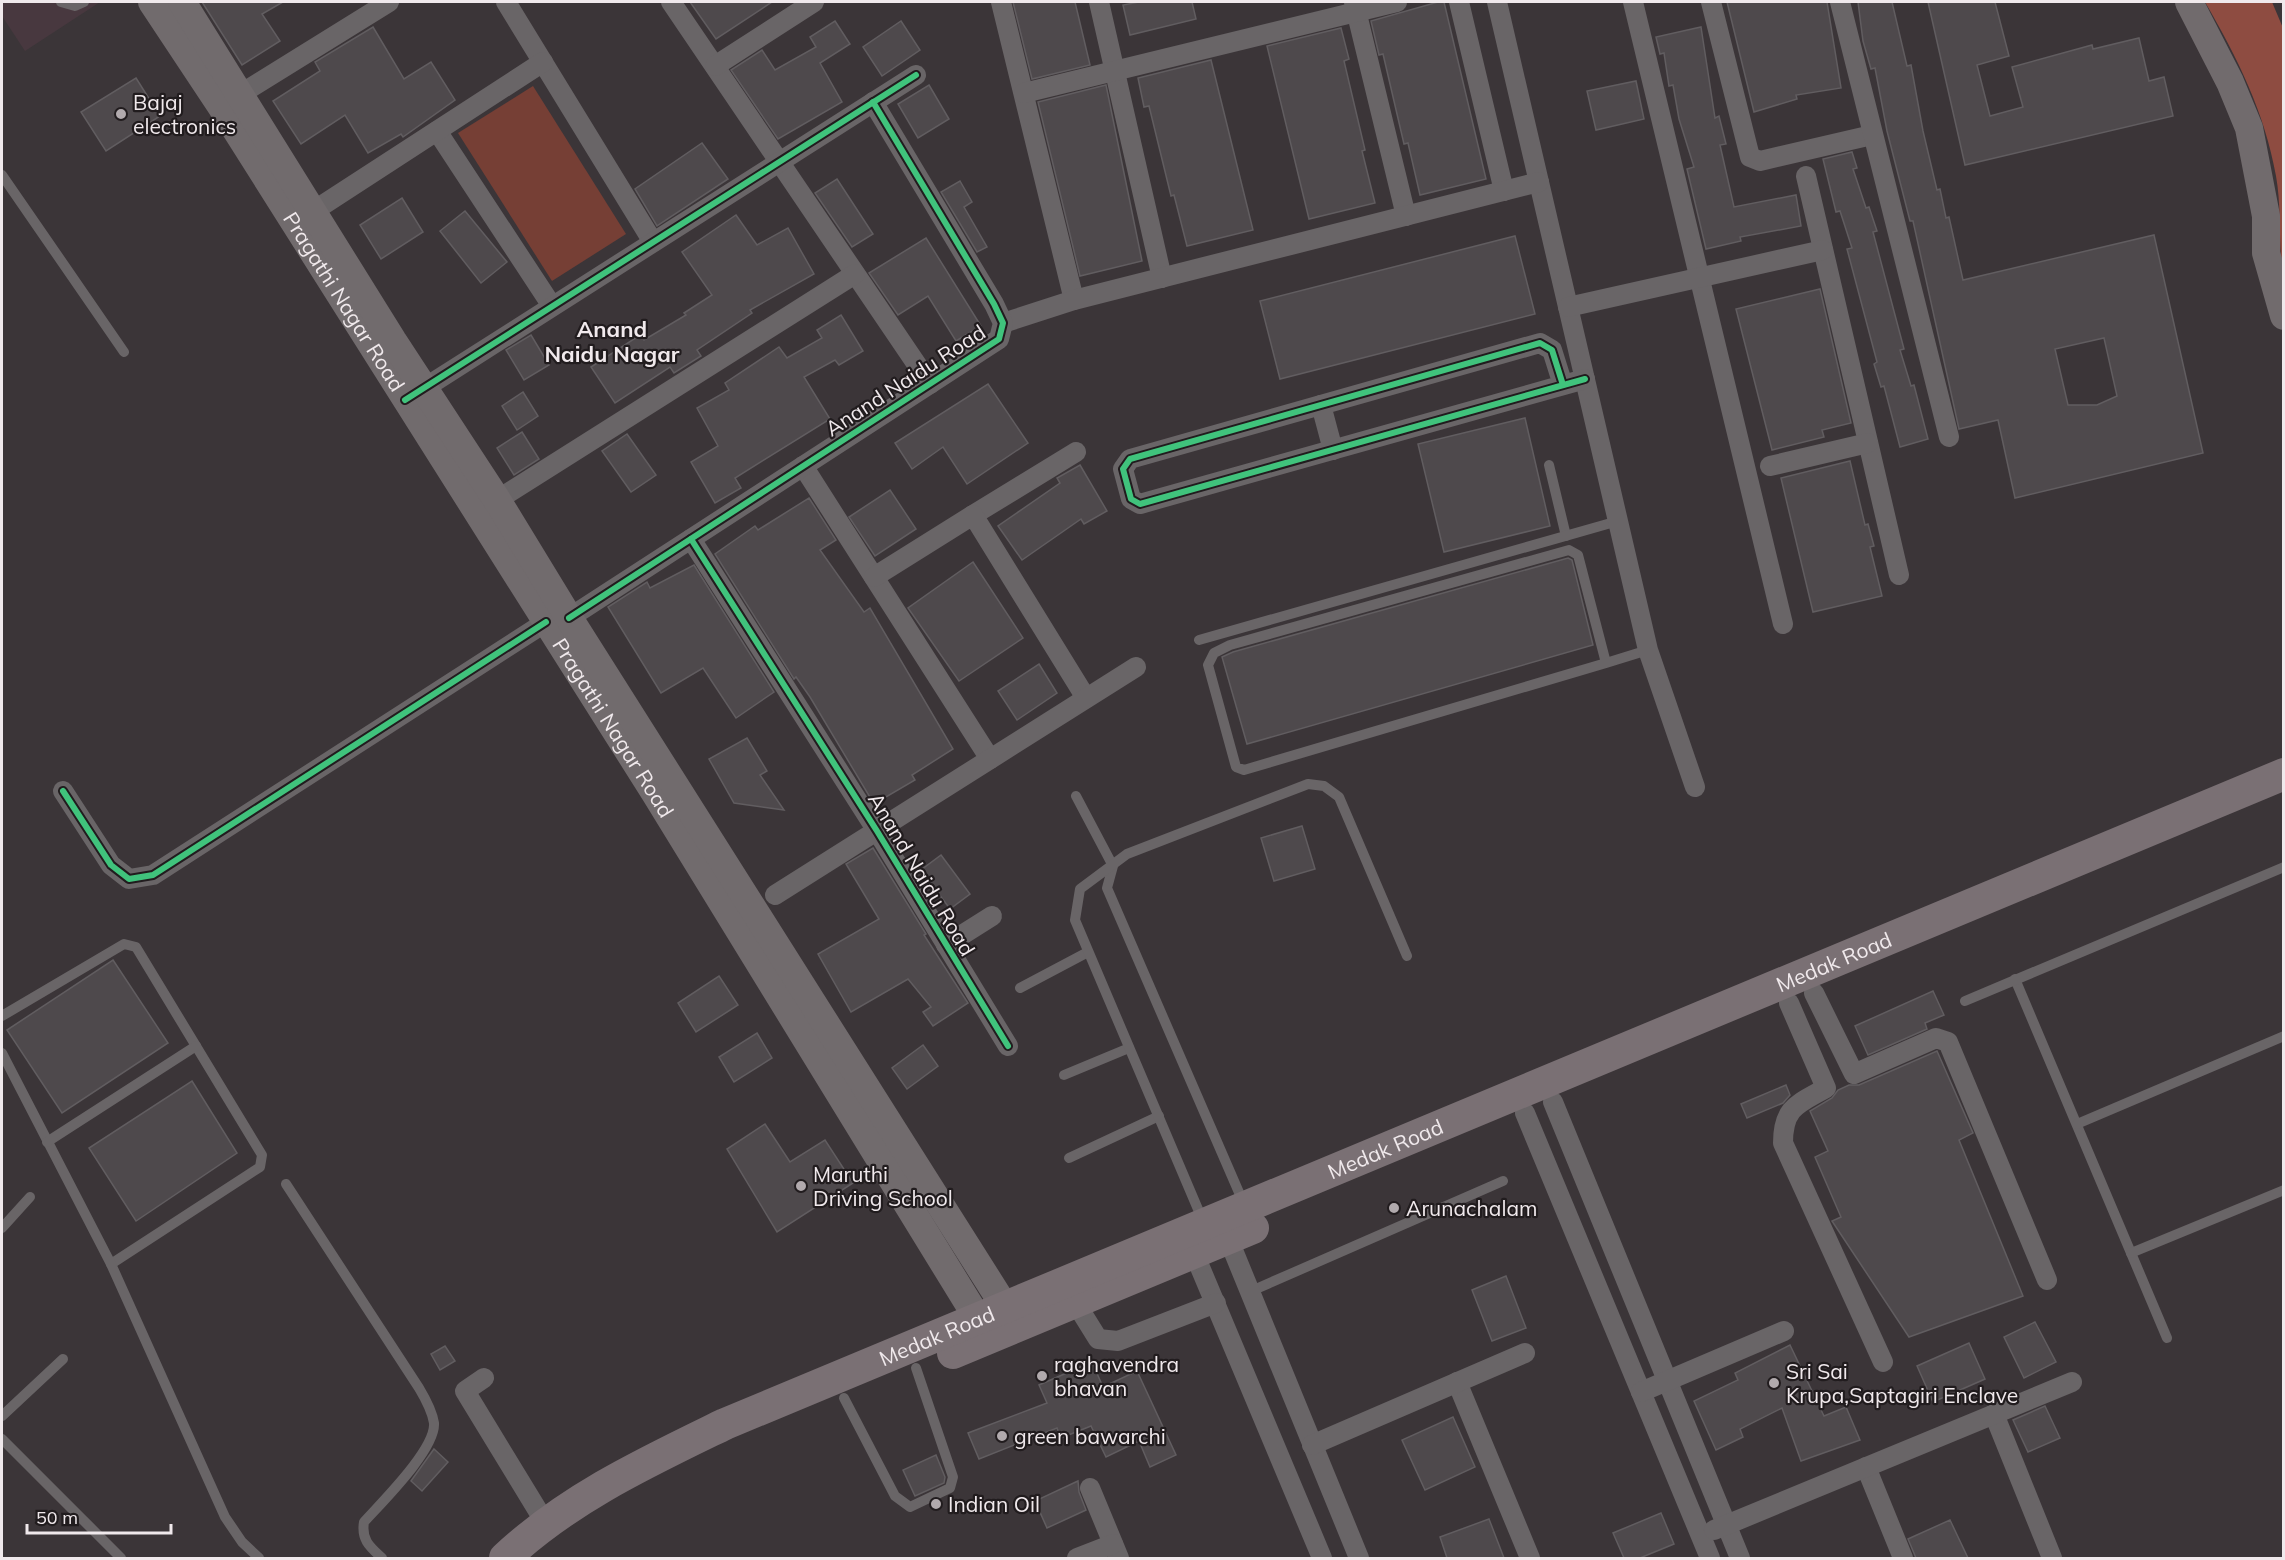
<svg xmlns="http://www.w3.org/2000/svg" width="2285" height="1560" font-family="Mulish,sans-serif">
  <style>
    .built { fill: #48383f }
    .green { fill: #763f35 }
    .forest { fill: #8e4c41 }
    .building { fill: #4e494c; stroke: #615d60; stroke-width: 1.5; fill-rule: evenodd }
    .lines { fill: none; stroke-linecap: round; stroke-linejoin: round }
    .lane { stroke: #696567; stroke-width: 10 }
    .street { stroke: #696567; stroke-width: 20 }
    .secondary { stroke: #716b6d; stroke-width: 28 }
    .primary { stroke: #7a7074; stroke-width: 32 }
    .cycleway-casing { stroke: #211c1e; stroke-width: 10 }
    .cycleway { stroke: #40c37c; stroke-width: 6 }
    .poi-dot { fill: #b1aaad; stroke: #211c1e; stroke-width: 2 }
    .labels { text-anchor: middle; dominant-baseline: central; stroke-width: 4.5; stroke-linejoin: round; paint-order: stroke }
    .poi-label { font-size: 21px; fill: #f0e9ec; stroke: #211c1e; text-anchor: start }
    .street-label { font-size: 21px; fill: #f0e9ec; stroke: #211c1e }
    .neighbourhood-label { font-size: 22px; font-weight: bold; fill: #f0e9ec; stroke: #211c1e }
  </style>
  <rect width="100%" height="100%" fill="#3b3538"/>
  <polygon class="built" points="2,2 100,2 25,51 2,16"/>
  <polygon class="green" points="533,86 626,234 552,281 458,133"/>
  <path class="forest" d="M2205,2h67l11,26v249c-5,-33 -1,-67 -7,-101 -11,-63 -39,-119 -71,-174z"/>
  <g class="building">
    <polygon points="202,2 283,2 262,14 280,41 242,65"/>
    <polygon points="690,2 772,2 716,39"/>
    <polygon points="1013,2 1075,2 1090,65 1032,79"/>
    <polygon points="1139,2 1192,2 1196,19 1130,35 1123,5"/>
    <polygon points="1438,2 1444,2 1486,179 1420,195 1408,143 1404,144 1383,54 1379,55 1371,21"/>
    <polygon points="1727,2 1827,2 1841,88 1796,95 1797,99 1754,112"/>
    <path d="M1858,2h34l15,64 4,-1 12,66 14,59 3,-1 6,29 3,-1 14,63 191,-45 49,218 -188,45 -17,-78 -39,9 -46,-208h-3l-23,-90 -12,-63 -4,1 -8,-28zM2104,338l13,58 -20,9h-29l-13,-56z"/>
    <polygon points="1928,2 1995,2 2009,56 1977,65 1990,116 2023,107 2012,67 2092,45 2093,49 2139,38 2149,81 2164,77 2173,116 1965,165"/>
    <polygon points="835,21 850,44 820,63 842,102 778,139 731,70 762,50 775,70 816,47 810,37"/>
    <polygon points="901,21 920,50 882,76 863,47"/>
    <polygon points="373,27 404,79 431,62 455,100 403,137 401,134 368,153 345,115 301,144 273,101 320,71 315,62"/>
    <polygon points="1701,27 1715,118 1719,116 1726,144 1720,145 1734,207 1796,195 1801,226 1740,237 1741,241 1706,249 1687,169 1694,167 1679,119 1673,85 1669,86 1664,53 1660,54 1656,37"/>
    <polygon points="1341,28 1349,59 1344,61 1365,150 1362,151 1375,203 1309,219 1267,46"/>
    <polygon points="1211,60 1253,230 1187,246 1174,195 1171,196 1149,106 1144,107 1138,78"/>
    <polygon points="136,78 160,116 106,151 81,112"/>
    <polygon points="1636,81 1644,119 1596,130 1587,91"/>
    <polygon points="929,85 949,119 918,138 898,104"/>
    <polygon points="1106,85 1142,261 1080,276 1038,102"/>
    <polygon points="702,143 728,179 657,226 635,189"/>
    <polygon points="1852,152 1857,168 1853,169 1866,208 1869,207 1877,231 1873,232 1904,349 1900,350 1911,386 1914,385 1928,439 1900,447 1884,386 1881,387 1874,364 1877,362 1847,249 1852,248 1840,211 1836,212 1823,159"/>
    <polygon points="837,179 873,234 852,247 815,193"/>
    <polygon points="960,181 972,202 964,207 987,247 977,252 941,192"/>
    <polygon points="402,198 423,232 381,259 360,225"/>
    <polygon points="465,211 507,262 481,283 440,231"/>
    <polygon points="736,215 757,245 788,228 814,274 750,310 752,313 697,350 701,356 674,373 670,367 615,403 591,367 640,335 644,340 686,315 684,313 712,295 682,252"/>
    <polygon points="1515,236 1535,314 1280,379 1260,301"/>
    <polygon points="926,238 981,326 956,341 928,296 898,315 869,273"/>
    <polygon points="1820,289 1851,423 1822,430 1824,437 1772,450 1736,309"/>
    <polygon points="841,315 863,351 839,365 835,360 804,377 830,419 735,478 741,488 715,503 691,462 718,446 697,408 729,390 725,383 779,347 787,358 822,338 817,330"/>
    <polygon points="531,335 549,365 524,380 506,350"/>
    <polygon points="988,384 1028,443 967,484 943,447 912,469 895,443"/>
    <polygon points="523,392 538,416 517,430 502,406"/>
    <polygon points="1525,418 1550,526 1444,552 1418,444"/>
    <polygon points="522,432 539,459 514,475 497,448"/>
    <polygon points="627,434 656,475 631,492 602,451"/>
    <polygon points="1850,461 1865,525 1868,524 1874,546 1870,547 1882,596 1813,612 1781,478"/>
    <polygon points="1080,465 1107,511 1084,524 1081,519 1022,560 998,526 1060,483 1057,478"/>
    <polygon points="890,490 916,529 875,556 849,517"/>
    <polygon points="809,498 836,540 820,550 864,612 870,608 953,749 912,775 915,780 874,804 810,697 796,677 794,679 715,554 755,526 758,530"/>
    <polygon points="1568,558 1572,560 1593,645 1247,744 1222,657 1233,652"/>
    <polygon points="973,562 1023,638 959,681 908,608"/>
    <polygon points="694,565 774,692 736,718 703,668 661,693 608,607 647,582 650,588"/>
    <polygon points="1039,664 1057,693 1017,720 998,691"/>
    <polygon points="747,738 767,771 760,775 784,810 734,803 709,759"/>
    <polygon points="1302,826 1315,869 1274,881 1261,838"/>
    <polygon points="873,848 926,934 924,935 968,1003 933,1026 923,1012 931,1007 908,979 851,1012 818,954 879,919 846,864"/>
    <polygon points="941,855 970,894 950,909 921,870"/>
    <polygon points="113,960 168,1043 62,1113 7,1030"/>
    <polygon points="719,976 738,1005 696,1032 678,1003"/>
    <polygon points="1933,991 1944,1015 1925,1023 1927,1029 1868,1055 1855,1026"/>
    <polygon points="757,1033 772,1058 734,1082 719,1057"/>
    <polygon points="923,1045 938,1066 907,1089 892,1068"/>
    <polygon points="1937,1051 1973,1133 1959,1140 2023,1296 1909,1337 1832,1221 1841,1217 1815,1157 1828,1151 1810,1111 1832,1098 1838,1090 1849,1085 1859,1085"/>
    <polygon points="192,1081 237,1153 136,1221 89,1148"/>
    <polygon points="1786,1085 1790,1095 1783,1103 1747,1118 1741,1104"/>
    <polygon points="765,1124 790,1162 825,1140 853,1183 777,1232 727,1149"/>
    <polygon points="1506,1276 1526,1328 1492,1341 1472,1290"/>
    <polygon points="2035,1322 2056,1362 2024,1378 2004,1337"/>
    <polygon points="1969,1343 1985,1379 1933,1402 1917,1366"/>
    <polygon points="1790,1345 1824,1416 1846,1407 1860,1440 1801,1461 1782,1408 1740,1429 1743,1437 1716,1450 1694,1401 1738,1380 1735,1373"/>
    <polygon points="445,1346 455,1361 440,1370 431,1354"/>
    <polygon points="1092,1362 1103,1387 1137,1371 1176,1455 1150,1467 1139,1441 1106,1457 1091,1426 1061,1438 1057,1428 979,1459 968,1433 1047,1403 1039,1385"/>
    <polygon points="2045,1406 2060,1438 2028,1452 2013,1420"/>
    <polygon points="1453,1417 1475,1467 1425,1490 1402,1440"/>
    <polygon points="434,1449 448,1462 422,1491 411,1481"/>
    <polygon points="936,1455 945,1477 944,1483 915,1496 903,1470"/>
    <polygon points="1078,1481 1079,1492 1086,1510 1047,1528 1035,1501"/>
    <polygon points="1661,1513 1674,1544 1640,1558 1624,1558 1613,1533"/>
    <polygon points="1489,1519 1504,1558 1447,1558 1440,1537"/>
    <polygon points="1950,1520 1968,1558 1916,1558 1908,1539"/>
  </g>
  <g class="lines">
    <g class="lane">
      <polyline points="61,2 75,6 84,2"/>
      <polyline points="2,175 124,352"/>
      <polyline points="1549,465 1566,536"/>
      <polyline points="1199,640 1618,521"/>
      <polyline points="1606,663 1578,555 1569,550 1230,645 1214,653 1208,665 1236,767 1244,770 1606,663 1648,650"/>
      <polyline points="1076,796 1113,866 1107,888 1244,1204"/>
      <polyline points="2015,979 2167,1338"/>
      <polyline points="1020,988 1088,952"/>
      <polyline points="1965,1001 2284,867"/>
      <polyline points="2,1016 124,944 136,947 262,1155 260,1167 111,1264"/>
      <polyline points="2,1053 111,1264 225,1517 242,1542 259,1558"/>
      <polyline points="1064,1075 1129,1048"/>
      <polyline points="2077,1124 2284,1036"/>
      <polyline points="47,1142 196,1046"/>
      <polyline points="1069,1158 1159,1116"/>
      <path d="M286,1184l133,204c6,10 13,22 15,35 2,26 -52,79 -70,99 -3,18 6,25 18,36"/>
      <polyline points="1203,1221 1075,920 1080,889 1127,854 1308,784 1324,786 1339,797 1407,956"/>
      <polyline points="2,1228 30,1197"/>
      <polyline points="2131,1253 2284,1190"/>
      <polyline points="1249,1292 1503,1181"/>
      <polyline points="844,1398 895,1496 910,1507 950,1488 953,1477 916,1368"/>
      <polyline points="2,1416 63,1359"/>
      <polyline points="2,1439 121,1558"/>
    </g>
    <g class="street">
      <polyline points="506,2 653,242"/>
      <polyline points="671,2 930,384"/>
      <polyline points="1001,2 1074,300"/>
      <polyline points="1099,2 1162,278"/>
      <polyline points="1354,2 1406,216"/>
      <polyline points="1459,2 1504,191"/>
      <polyline points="1497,2 1648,650 1695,787"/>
      <polyline points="1633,2 1783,624"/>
      <polyline points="1711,2 1750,157 1760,161 1872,135"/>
      <polyline points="1840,2 1949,437"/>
      <polyline points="715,66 814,2"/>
      <polyline points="1024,93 1397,2"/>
      <polyline points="231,100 389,2"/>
      <polyline points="437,131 552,306"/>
      <polyline points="1806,176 1899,575"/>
      <polyline points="312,212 543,62"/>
      <polyline points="1568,307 1823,250"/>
      <polyline points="1003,323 1074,300 1539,182"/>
      <polyline points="1563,385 1552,350 1540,343 1130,459 1123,469 1131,499 1140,504 1585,379"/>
      <polyline points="415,394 916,75"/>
      <polyline points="1321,405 1333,450"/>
      <polyline points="803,466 990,759"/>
      <polyline points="1770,466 1868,443"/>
      <polyline points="497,500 855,274"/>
      <polyline points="973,515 1076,452"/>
      <polyline points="691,539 877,831 1008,1046"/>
      <polyline points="874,577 973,515 1086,698"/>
      <polyline points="569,618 999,339 1003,323 994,304 873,102"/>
      <polyline points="63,791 111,865 129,879 153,875 546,622"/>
      <polyline points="775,895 1136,667"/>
      <polyline points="946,945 992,916"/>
      <polyline points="1814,993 1854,1074 1936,1038 1948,1042 2047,1280"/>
      <path d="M1789,1003l37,85c-28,16 -43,19 -43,55l100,219"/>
      <polyline points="1553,1102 1740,1558"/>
      <polyline points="1525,1113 1710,1558"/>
      <polyline points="1228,1238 1359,1558"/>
      <polyline points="1194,1253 1322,1558"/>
      <polyline points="1075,1302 1098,1339 1118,1341 1216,1303"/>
      <polyline points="484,1378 465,1391 546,1524"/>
      <polyline points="1457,1382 1530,1558"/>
      <polyline points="1641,1392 1784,1331"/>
      <polyline points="1994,1414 2052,1558"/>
      <polyline points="1312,1445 1525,1353"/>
      <polyline points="1866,1467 1903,1558"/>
      <polyline points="1090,1488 1119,1558"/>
      <polyline points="1714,1530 2072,1382"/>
      <polyline points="1077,1558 1113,1544"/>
    </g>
    <g class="secondary">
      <path id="s1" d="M152,2l69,104 434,687 323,526 10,19"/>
      <polyline points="182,2 393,341 497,500 569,618 1017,1326"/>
      <polyline points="2189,2 2230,82 2249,128 2266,216 2266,253 2284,316"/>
    </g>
    <g class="primary">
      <polyline points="953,1353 1253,1228"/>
      <path id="s2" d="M505,1558c64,-60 142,-96 220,-134l1559,-650"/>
    </g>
    <defs>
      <g id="cycleway">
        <polyline points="1563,385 1552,350 1540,343 1130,459 1123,469 1131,499 1140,504 1585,379"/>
        <polyline points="405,400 916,75"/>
        <polyline points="691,539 877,831 1008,1046"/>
        <polyline points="569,618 999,339 1003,323 994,304 873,102"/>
        <polyline points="63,791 111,865 129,879 153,875 546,622"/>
      </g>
    </defs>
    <use href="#cycleway" class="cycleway-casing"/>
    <use href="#cycleway" class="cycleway"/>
  </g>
  <g class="poi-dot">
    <circle cx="121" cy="114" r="6"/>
    <circle cx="801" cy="1186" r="6"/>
    <circle cx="1394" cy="1208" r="6"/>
    <circle cx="1042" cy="1376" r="6"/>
    <circle cx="1774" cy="1383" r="6"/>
    <circle cx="1002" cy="1436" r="6"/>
    <circle cx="936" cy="1504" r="6"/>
  </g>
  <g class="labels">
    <g class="poi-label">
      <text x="133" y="102">Bajaj<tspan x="133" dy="24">electronics</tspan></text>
      <text x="813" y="1174">Maruthi<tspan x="813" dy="24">Driving School</tspan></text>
      <text x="1406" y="1208">Arunachalam</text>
      <text x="1054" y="1364">raghavendra<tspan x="1054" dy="24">bhavan</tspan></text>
      <text x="1786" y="1371">Sri Sai<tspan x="1786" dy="24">Krupa,Saptagiri Enclave</tspan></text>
      <text x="1014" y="1436">green bawarchi</text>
      <text x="948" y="1504">Indian Oil</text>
    </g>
    <g class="street-label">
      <text stroke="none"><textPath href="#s1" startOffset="356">Pragathi Nagar Road</textPath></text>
      <text transform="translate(905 380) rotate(-33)">Anand Naidu Road</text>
      <text stroke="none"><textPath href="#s1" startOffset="860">Pragathi Nagar Road</textPath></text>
      <text transform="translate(922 874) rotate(59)">Anand Naidu Road</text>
      <text stroke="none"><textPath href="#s2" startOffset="1460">Medak Road</textPath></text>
      <text stroke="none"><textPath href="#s2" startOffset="974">Medak Road</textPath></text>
      <text stroke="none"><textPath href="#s2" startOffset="488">Medak Road</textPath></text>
    </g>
    <g class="neighbourhood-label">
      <text x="612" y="329">Anand<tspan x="612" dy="25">Naidu Nagar</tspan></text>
    </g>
  </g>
  <rect width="2285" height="1560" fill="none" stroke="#f0e9ec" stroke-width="6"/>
  <path d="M27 1524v9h144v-9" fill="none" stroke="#f0e9ec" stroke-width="3"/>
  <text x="36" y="1524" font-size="18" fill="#f0e9ec" stroke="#211c1e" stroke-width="4.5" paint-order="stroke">50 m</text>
</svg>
